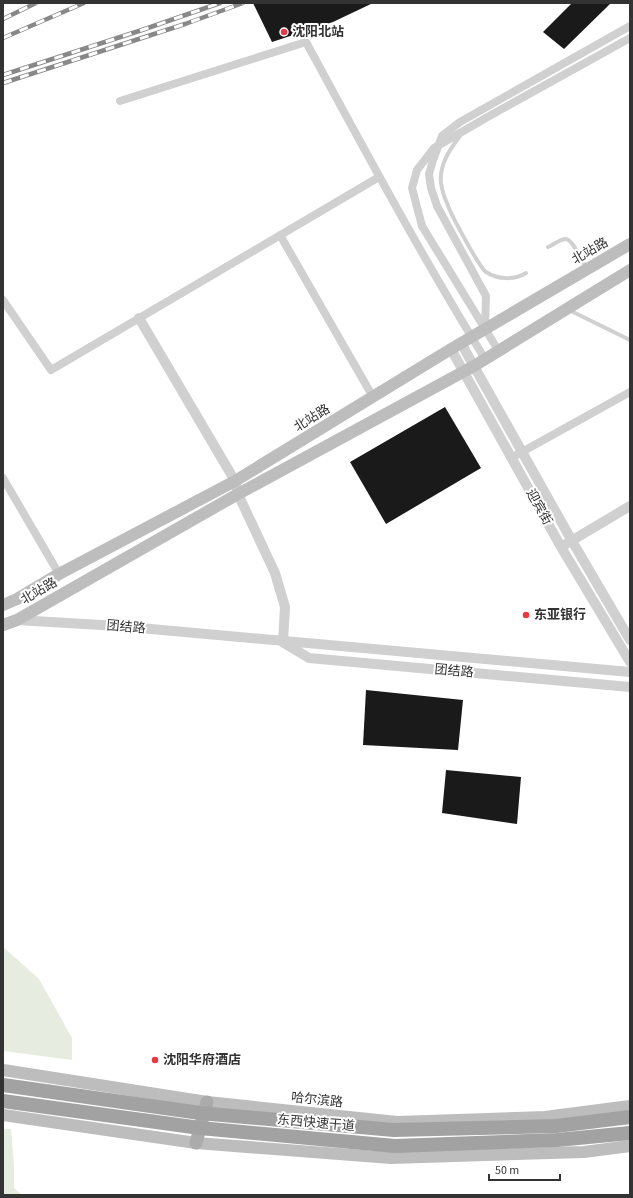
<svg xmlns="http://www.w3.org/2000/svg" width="633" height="1198" font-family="'Source Sans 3','Noto Sans SC',sans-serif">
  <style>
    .green { fill: #e6ecdf }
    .building { fill: #1a1a1a }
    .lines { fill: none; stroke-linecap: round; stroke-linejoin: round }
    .service { stroke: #d0d0d0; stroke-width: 4 }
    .minor { stroke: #d0d0d0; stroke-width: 8 }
    .tertiary { stroke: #d0d0d0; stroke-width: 10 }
    .secondary { stroke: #bdbdbd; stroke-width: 12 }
    .primary { stroke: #ababab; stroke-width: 13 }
    .rail-casing { stroke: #888; stroke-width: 4.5 }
    .rail { stroke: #fff; stroke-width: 3; stroke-dasharray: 9; stroke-linecap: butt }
    .minor-bridge { stroke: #d0d0d0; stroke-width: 8 }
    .trunk-bridge { stroke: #a2a2a2; stroke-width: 14 }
    .poi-dot { fill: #e63946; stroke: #fff; stroke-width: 1.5 }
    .labels { text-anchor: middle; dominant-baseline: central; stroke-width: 4; stroke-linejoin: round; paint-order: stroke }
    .poi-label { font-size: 13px; font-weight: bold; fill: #333; stroke: #fff; text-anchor: start }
    .street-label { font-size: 13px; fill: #333; stroke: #fff }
  </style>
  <rect width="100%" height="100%" fill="#fff"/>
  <g class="green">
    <polygon points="3,947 39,979 72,1038 72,1060 3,1051"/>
    <polygon points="3,1129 11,1129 14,1166 14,1188 22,1195 3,1195"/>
  </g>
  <g class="building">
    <polygon points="253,3 373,3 333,22 272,42"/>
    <polygon points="572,3 611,3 564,49 543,32"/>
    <polygon points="445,407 481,468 386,524 350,462"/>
    <polygon points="366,690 463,700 458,750 363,745"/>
    <polygon points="446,770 521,777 517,824 442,813"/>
  </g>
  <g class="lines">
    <g class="service">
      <path d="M460,136c-10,13 -21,29 -19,47 1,6 3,14 6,20 3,10 32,64 39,69 12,8 29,8 40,1"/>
      <path d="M548,247c5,-2 12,-8 18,-8 7,1 16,22 20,29"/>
      <polyline points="569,310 630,340"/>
    </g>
    <g class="minor">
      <path d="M120,101l186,-59c58,107 115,213 179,317"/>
      <polyline points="422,226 498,350"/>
      <polyline points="280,235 373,397"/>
      <polyline points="3,300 51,370 379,177"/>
      <polyline points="485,328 486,296 437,206 431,188 429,174 433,160 442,136 460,122 630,26"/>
      <polyline points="511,458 630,392"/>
      <polyline points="3,478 59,574"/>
    </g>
    <g class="tertiary">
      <polyline points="139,318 235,481 238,494 275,573 285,607 283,642"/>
      <polyline points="461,343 572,541 630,640"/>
      <polyline points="451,349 561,547 630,662"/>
      <polyline points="566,544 630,506"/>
      <polyline points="17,620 118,626 630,672"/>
      <polyline points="284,643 309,658 630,687"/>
    </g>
    <g class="secondary">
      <polyline points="3,605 17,599 59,574 235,481 451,349 630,244"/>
      <polyline points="3,625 17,620 238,494 474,366 630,270"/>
      <polyline points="3,1070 207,1102 397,1122 545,1117 630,1106"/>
      <polyline points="3,1115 196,1143 391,1158 584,1152 630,1146"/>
    </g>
    <polyline class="primary" points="196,1143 207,1102"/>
    <defs>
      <g id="rail">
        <polyline points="3,19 36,3"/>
        <polyline points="3,38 84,3"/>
        <polyline points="3,75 142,30 220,3"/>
        <polyline points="3,83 185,24 243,3"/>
      </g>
    </defs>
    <use href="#rail" class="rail-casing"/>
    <use href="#rail" class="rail"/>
    <polyline class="minor-bridge" points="422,226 412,188 417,170 434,148 491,115 630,38"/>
    <g class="trunk-bridge">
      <polyline points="3,1085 200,1113 394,1130 556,1126 630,1117"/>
      <polyline points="3,1101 200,1128 395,1146 557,1140 630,1133"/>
    </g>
  </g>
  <g class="poi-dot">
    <circle cx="284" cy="32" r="4"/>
    <circle cx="526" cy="615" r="4"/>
    <circle cx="155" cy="1060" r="4"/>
  </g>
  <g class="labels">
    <g class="poi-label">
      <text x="292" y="32">沈阳北站</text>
      <text x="534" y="615">东亚银行</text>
      <text x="163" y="1060">沈阳华府酒店</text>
    </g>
    <g class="street-label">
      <text transform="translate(590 251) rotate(-30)">北站路</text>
      <text transform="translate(312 418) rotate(-32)">北站路</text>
      <text transform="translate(539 507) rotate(61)">迎宾街</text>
      <text transform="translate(39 591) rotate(-30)">北站路</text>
      <text transform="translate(126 627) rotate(5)">团结路</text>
      <text transform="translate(454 671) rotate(5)">团结路</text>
      <text transform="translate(317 1100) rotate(6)">哈尔滨路</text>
      <text transform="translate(316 1123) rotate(5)">东西快速干道</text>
    </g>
  </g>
  <rect width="633" height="1198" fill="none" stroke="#333333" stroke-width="8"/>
  <path d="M489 1174v6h71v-6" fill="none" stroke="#333333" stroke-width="2"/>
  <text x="495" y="1174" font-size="12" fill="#333333" stroke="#ffffff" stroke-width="3" paint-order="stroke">50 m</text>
</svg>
